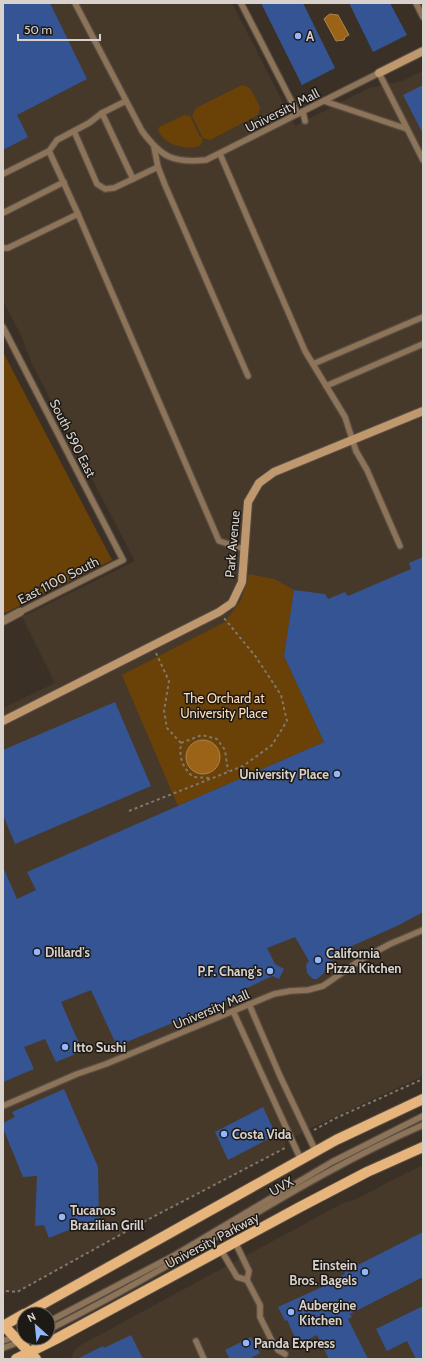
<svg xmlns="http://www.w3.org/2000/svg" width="426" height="1362" font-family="Cabin,sans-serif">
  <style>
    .built { fill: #47392a }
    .green { fill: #6a4107 }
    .water { fill: #9a6317; stroke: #ad844d }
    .building { fill: #345494 }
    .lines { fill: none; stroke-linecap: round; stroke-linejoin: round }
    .lane-casing { stroke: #574d44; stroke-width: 8 }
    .street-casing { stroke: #574d44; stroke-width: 10 }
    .secondary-casing { stroke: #574d44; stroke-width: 10 }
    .primary-casing { stroke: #574d44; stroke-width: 12 }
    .path { stroke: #80776f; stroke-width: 2; stroke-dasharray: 3 3; stroke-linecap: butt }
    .lane { stroke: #8d7459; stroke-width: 5.5 }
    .street { stroke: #8d7459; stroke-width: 8 }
    .secondary { stroke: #c0986d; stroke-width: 8 }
    .primary { stroke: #e7b47b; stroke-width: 10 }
    .poi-dot { fill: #92b7fd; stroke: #1d1915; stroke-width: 1.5 }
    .labels { text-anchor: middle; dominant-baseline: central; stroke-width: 3; stroke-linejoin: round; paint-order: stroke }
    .poi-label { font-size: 13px; font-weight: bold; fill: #d9d2cc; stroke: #1d1915; text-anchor: start }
    .street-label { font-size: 13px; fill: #d9d2cc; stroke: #1d1915 }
    .park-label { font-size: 13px; fill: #fedebd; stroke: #1d1915 }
  </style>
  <rect width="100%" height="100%" fill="#3a3026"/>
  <g class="built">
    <polygon points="3,3 232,3 295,126 369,88 402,81 423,71 423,1076 313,1127 285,1142 285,1148 147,1220 17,1292 6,1291 3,1299 3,708 55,683 22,617 135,561 32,364 20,333 3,301"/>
    <polygon points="423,1165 423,1359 70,1359 75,1350 79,1346 345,1202 352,1201 382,1186 384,1184"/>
  </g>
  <g class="green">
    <path d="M242,85l8,3 10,19 -2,8 -48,25 -7,-2 -2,7c-10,5 -25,2 -34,-4 -4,-3 -7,-7 -9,-10l1,-4 25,-12 6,1 10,21 3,1 -11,-22 4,-8z"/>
    <polygon points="3,352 112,560 5,613 3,609"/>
    <polygon points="249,574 274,579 294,590 284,656 324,742 178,806 122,675 225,622 241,600"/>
  </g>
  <g class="water">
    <polygon points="330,14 338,15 349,35 345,37 344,40 336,41 324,19 327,16"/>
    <circle cx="203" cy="757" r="17"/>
  </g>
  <g class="building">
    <polygon points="3,3 50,3 87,79 17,115 28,137 3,150"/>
    <polygon points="261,3 303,3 335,68 302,85"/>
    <polygon points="349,3 390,3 407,35 373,52"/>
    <polygon points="423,85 423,134 403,95"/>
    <polygon points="423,557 423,912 399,925 352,946 354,950 327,963 324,973 317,979 313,979 307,973 306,965 309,961 295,937 267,948 275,964 284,969 279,979 272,976 243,990 245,993 117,1046 91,990 61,1002 74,1032 83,1051 56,1062 45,1039 24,1047 34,1069 3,1082 3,867 17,899 36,890 27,872 324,742 284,656 294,590 325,594 328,599 345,592 348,596 411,569 409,563"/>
    <polygon points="115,702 151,786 15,844 3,815 3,750"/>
    <polygon points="64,1089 98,1167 99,1217 103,1225 89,1231 86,1223 49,1238 44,1225 35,1226 37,1176 23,1177 3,1128 3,1123 15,1117 12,1112"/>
    <polygon points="263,1107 276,1135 228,1160 215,1132"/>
    <polygon points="423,1232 423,1277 350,1314 352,1317 348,1319 368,1359 329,1359 317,1335 303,1342 297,1342 287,1320 285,1321 278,1307 322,1287 322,1286 345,1274 344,1272"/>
    <polygon points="423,1306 423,1359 416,1359 407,1341 387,1351 376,1329"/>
    <polygon points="131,1335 143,1359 77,1359 103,1346 104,1348"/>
    <polygon points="251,1337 260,1353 249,1359 230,1359 225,1350"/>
  </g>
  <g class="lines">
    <defs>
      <g id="lane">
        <path d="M75,3l67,128c20,27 31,32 64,29l173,-87 44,87"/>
        <polyline points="241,3 298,114"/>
        <polyline points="416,3 423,17"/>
        <polyline points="126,101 102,113 89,123 57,140 49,151 78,214 219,541 244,549"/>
        <polyline points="324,101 407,129"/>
        <polyline points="303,112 305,121"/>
        <polyline points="102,113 133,179"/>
        <polyline points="74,131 97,184 105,189 114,188 158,167"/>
        <polyline points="154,147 158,167 165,185 248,376"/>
        <polyline points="220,154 305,351 345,417 356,451 367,470 400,546"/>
        <polyline points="3,174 49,151"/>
        <polyline points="3,213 64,182"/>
        <polyline points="3,248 8,248 78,214"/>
        <polyline points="3,327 123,560 20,612"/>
        <polyline points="313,364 423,317"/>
        <polyline points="326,386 423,344"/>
        <polyline points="249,1004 280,1076 316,1152"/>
        <polyline points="233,1011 301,1160"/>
        <polyline points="3,1106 77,1074 106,1064 274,994 290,991 308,990 323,986 362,959 390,944 423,930"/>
        <polyline points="235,1242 249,1271 247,1280 260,1305 260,1317 272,1341 278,1350 285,1354"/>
        <polyline points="221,1250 237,1277 247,1280"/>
        <polyline points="48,1322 175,1255 332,1162 423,1116"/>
        <path d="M48,1330c46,-23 91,-48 136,-74 78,-46 156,-95 239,-131"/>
        <polyline points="3,1341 24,1333"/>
        <polyline points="196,1341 204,1359"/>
        <polyline points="3,1348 30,1338"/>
      </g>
      <polyline id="street" points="3,621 20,612"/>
      <g id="secondary">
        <polyline points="379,73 423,51"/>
        <polyline points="3,721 219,612 232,603 242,582 248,502 259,483 274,472 423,411"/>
      </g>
      <g id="primary">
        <polyline points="25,1314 336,1140 423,1099"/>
        <polyline points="3,1325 36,1359"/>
        <polyline points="3,1326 24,1314"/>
        <polyline points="16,1359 56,1339 300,1207 367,1172 423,1147"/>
      </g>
    </defs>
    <use href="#lane" class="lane-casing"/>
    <use href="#street" class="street-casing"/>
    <use href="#secondary" class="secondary-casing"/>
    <use href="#primary" class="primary-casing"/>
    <g class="path">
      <path d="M156,653l13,28 -5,30 3,17 14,15c-2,14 1,24 12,34l18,1"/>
      <polyline points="181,743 202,735 217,739 225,750 228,771"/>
      <polyline points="129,811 243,766 272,745 287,721 281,695 256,657 224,618"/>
      <polyline points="314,1130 336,1118 423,1079"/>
      <polyline points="6,1291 17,1292 147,1220 287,1147"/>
    </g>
    <use href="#lane" class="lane"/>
    <use href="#street" class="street"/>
    <use href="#secondary" class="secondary"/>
    <use href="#primary" class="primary"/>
  </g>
  <g class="poi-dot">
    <circle cx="298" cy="36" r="4"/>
    <circle cx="337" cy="774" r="4"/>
    <circle cx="37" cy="952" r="4"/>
    <circle cx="318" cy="960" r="4"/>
    <circle cx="270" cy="971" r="4"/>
    <circle cx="65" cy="1047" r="4"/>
    <circle cx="224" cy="1134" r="4"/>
    <circle cx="62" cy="1217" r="4"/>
    <circle cx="365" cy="1272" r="4"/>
    <circle cx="291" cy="1312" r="4"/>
    <circle cx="246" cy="1343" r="4"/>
  </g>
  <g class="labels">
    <g class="poi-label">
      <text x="306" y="36">A</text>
      <text x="329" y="774" text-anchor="end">University Place</text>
      <text x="45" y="952">Dillard's</text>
      <text x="326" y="953">California<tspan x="326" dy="15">Pizza Kitchen</tspan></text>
      <text x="262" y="971" text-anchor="end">P.F. Chang's</text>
      <text x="73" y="1047">Itto Sushi</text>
      <text x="232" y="1134">Costa Vida</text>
      <text x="70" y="1210">Tucanos<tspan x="70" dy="15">Brazilian Grill</tspan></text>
      <text x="357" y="1265" text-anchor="end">Einstein<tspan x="357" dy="15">Bros. Bagels</tspan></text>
      <text x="299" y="1305">Aubergine<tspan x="299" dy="15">Kitchen</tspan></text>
      <text x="254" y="1343">Panda Express</text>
    </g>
    <g class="street-label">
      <text transform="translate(282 110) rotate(-27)">University Mall</text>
      <text transform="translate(73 438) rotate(63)">South 590 East</text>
      <text transform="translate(232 544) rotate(-85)">Park Avenue</text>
      <text transform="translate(58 580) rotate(-27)">East 1100 South</text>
      <text transform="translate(211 1009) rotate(-23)">University Mall</text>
      <text transform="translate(281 1186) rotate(-30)">UVX</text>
      <text transform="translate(212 1240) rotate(-28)">University Parkway</text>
    </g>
    <g class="park-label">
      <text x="224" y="698">The Orchard at<tspan x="224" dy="15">University Place</tspan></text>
    </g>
  </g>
  <rect width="426" height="1362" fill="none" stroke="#d9d2cc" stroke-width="8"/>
  <g transform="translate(36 1326) rotate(333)"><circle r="19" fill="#1d1915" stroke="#68635e"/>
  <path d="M0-3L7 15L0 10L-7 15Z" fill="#92b7fd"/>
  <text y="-6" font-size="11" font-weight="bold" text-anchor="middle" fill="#d9d2cc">N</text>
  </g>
  <path d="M18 34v6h82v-6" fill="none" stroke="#d9d2cc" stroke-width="2"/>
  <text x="24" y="34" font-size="12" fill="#d9d2cc" stroke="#1d1915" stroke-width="3" paint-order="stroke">50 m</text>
</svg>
